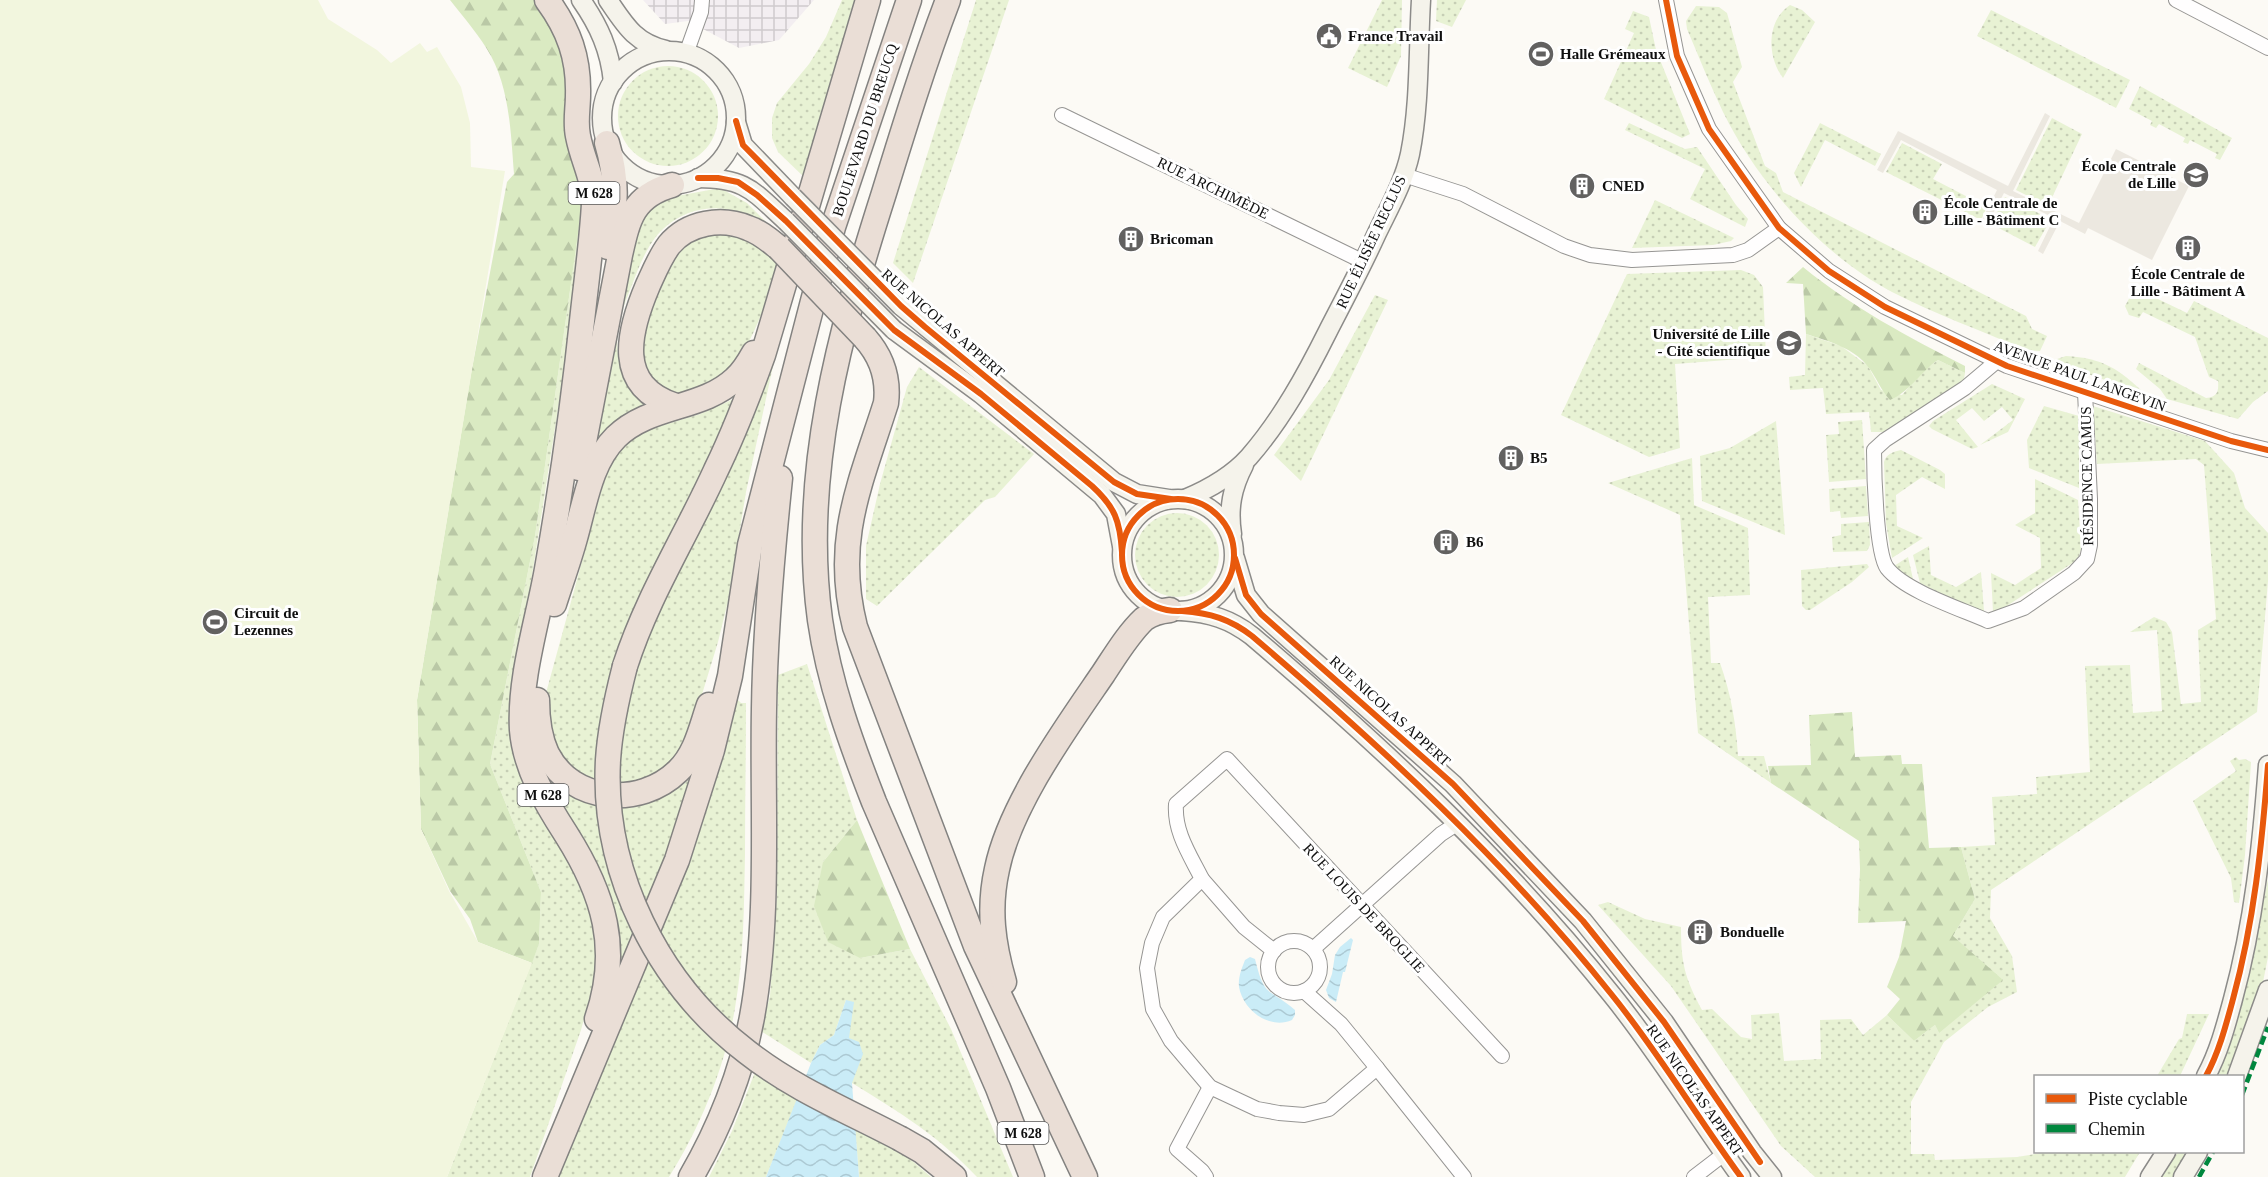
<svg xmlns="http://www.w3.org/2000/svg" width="2268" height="1177" font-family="'Times New Roman',serif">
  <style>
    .industrial { fill: url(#industrial-grid) }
    .green { fill: url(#green-dots) }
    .forest { fill: url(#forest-firs) }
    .pitch { fill: #f2f6de }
    .plaza { fill: #ece8e0 }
    .water { fill: url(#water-waves) }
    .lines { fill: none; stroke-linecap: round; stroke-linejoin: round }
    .street-casing { stroke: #969593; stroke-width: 16 }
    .secondary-casing { stroke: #8c8b89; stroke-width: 21 }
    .highway-casing { stroke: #838280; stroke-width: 27 }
    .street { stroke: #fffefe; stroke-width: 14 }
    .secondary { stroke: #f5f3eb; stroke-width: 18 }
    .highway { stroke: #eaded6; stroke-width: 24 }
    .secondary-bridge-casing { stroke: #8c8b89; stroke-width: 21; stroke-linecap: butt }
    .highway-bridge-casing { stroke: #838280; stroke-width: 27; stroke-linecap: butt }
    .secondary-bridge { stroke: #f5f3eb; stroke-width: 18 }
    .highway-bridge { stroke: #eaded6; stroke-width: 24 }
    .quiet { stroke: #00873e; stroke-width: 4.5; stroke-dasharray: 9 4.5; stroke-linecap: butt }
    .cycleway-casing { stroke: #fff; stroke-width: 10 }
    .cycleway { stroke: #e8590c; stroke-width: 6 }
    .labels { text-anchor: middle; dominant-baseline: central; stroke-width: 6; stroke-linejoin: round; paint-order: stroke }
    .shield { fill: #fff; stroke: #575757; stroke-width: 1.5 }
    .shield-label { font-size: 14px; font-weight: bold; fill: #0f0f0f }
    .poi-label { font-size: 15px; font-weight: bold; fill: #0f0f0f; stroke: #fff; text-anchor: start }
    .street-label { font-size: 15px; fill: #0f0f0f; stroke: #fff }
  </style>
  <defs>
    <pattern id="industrial-grid" width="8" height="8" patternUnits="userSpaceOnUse" patternTransform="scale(1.5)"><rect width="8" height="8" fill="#f3eef1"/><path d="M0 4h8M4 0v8" fill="none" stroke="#cfcbcd"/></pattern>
    <pattern id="green-dots" width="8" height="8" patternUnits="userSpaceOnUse" patternTransform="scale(1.5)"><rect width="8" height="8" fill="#e8f2d4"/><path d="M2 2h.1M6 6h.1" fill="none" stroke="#c6ceb5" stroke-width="1.8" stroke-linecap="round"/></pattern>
    <pattern id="forest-firs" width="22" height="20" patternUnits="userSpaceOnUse" patternTransform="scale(1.5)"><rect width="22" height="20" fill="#daeac2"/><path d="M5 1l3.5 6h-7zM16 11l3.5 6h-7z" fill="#bac8a6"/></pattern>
    <pattern id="water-waves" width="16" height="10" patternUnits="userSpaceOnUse" patternTransform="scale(1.5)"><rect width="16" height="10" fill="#caecf7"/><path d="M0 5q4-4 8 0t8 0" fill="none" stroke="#acc9d3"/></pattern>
  </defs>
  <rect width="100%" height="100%" fill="#fcfaf5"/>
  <polygon class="industrial" points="643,0 814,0 779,40 739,48 688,21 665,24"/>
  <g class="green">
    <polygon points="842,0 860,0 805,178 778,152 772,138 772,118 777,103 809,64 826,37"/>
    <polygon points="976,0 1009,0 913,283 893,263"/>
    <polygon points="1382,0 1402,0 1401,56 1387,87 1348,68"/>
    <polygon points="1437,0 1466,0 1452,27 1436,21"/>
    <path d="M1790,5l12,5 13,12 -32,56c-16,-21 -17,-57 7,-73z"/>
    <path d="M1696,6l23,1 8,6 15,54 -9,15 32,84 11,7 7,19 243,124 6,13 15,7 -7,15 -14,-1c-44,-19 -91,-36 -134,-58 -70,-37 -134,-109 -169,-180 -13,-27 -24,-55 -36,-83l-1,-8z"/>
    <polygon points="1991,10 2130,80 2116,108 1977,36"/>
    <polygon points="1633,11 1649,17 1656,50 1690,134 1682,138 1604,99 1634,33 1625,29"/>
    <circle cx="668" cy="116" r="50"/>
    <polygon points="2140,86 2232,138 2220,160 2215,158 2217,154 2190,140 2188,144 2183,142 2185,138 2159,124 2156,128 2150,125 2152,121 2129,109"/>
    <polygon points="2052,118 2082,134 2048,206 2016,190"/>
    <polygon points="1629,123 1685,149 1697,147 1736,205 1748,219 1745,227 1690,199 1705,169 1625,130"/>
    <polygon points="1820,123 1881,154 1875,166 1825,140 1801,187 1794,173"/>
    <polygon points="1902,143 1942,164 1933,179 1987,207 1981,220 1886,172"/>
    <polygon points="575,161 586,185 577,307 560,396 514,691 572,863 586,895 594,921 596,953 594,982 581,1030 530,1177 447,1177 539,944 541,892 490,764 535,536 582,206"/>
    <path d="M720,188l27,15 29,29c-32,-28 -80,-34 -113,-3 -15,14 -24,37 -31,56 -13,31 -21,56 -9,89 4,13 17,22 28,30l-61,49 40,-215 17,-28 19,-12z"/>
    <polygon points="2005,197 2051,219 2035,247 1991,224"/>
    <polygon points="1655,200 1734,238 1731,241 1713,245 1632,248"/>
    <path d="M736,233l30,18 11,14v7c-11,30 -21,61 -39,88 -25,36 -86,53 -95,-4 -1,-7 -4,-16 -3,-23 2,-10 24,-64 29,-72 7,-10 18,-18 26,-26z"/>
    <polygon points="1741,270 1754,275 1763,287 1766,357 1675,364 1680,448 1649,457 1561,415 1627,274"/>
    <path d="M2135,288l52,25 7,-12 74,37v53l-15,11 -15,17 -71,-20 -7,-10 -24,-20 3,-6 67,35c11,-1 13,-6 12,-17l-9,-4 -14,-40 -52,-25 -4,6 -10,-3 -4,-9z"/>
    <polygon points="1375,295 1388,300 1301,481 1274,455 1329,380"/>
    <polygon points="1806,334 1841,346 1868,366 1881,390 1902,395 1923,371 1938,360 1965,373 1964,379 1960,384 1884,432 1871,432 1869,412 1826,414 1823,388 1790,390 1789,377 1805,375"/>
    <polygon points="776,352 746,492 728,601 718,642 692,727 679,752 667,767 631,786 591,783 560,758 548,736 546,693 607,470 620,449 641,432 700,414 736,398 643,646"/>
    <path d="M2066,356c37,2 53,13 79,38l-94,-33z"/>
    <polygon points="919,367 1034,454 995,497 985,500 877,606 866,599 866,546 880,484 907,387"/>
    <polygon points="1992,384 2025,399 2008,432 1980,445 2013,420 2002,407 1984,421 1972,408 1956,420 1978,447 1972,449 1932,429 1929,426 1933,421"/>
    <polygon points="2044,406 2079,416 2079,488 2029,468 2027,440"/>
    <path d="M2093,406l112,35 29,32 11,35 23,25v48l-11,131 -266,178 -1,28 22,38 5,36 -29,15 -44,35 -33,60v52h23l1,6 82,-3 31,-5h92l-15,25h-310l-34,-31 -110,-160 -73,-81 10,-3 37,17 36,8c0,37 4,51 21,83l10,-1 29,28 11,2 -1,-24 28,-2 5,48 37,-2 -1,-39 31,-1 12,16 24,-20 27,26 21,-16 4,8 14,-97 22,-37 -14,-52 34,-2 -3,-48 45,-3 -1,-17 54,-5 -5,-106 45,-1 3,48 29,-2 -5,-81 -27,2 24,-15 12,5 6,10 9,72 20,-2 -3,-72 18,-11 -12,-154 -8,-6 -99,5z"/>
    <polygon points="1862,420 1866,479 1829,482 1826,435 1839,434 1838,422"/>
    <polygon points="1776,421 1785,535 1702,501 1700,456 1730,448"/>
    <path d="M1901,450l39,20 5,4v15l-23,-12 -26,18 1,31 26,12 -31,20 -6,-35 -2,-61c2,-8 9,-10 17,-12z"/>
    <path d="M1692,458l2,47 54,23 2,67 -42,2 3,66h9c11,31 16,60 18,93h26l7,27 -73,-50 -18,-218 -72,-32z"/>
    <polygon points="2035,479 2078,500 2081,549 2079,556 2074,562 1996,613 1993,612 1991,573 2015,585 2041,568 2040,538 2015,525 2035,513"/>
    <polygon points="1866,486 1868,516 1841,518 1840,511 1830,512 1829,489"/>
    <circle cx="1177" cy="555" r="42"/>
    <polygon points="1869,522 1870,545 1867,551 1833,552 1832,537 1841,535 1841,524"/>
    <polygon points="1929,546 1931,575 1956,587 1981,572 1984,611 1980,613 1920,583 1913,555"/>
    <polygon points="1908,557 1913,579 1906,576 1894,566"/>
    <polygon points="1867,564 1869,567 1852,582 1810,610 1806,610 1802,606 1801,570"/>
    <path d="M807,664l50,156 -34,42 37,96 50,-9 41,80 62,148h-36c-37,-40 -79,-66 -125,-94l-6,-83 -12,35 -14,10 -9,18 -50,-32 9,-35 7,-102 1,-219z"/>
    <path d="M737,699l4,4h5c0,50 -1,101 -1,151 -1,51 -1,103 -10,154 -10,59 -34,118 -66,169h-114l179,-477z"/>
    <polygon points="2236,757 2239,760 2245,759 2251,762 2245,855 2239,903 2234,902 2231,878 2193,801 2236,771 2230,761"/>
    <path d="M546,770c20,11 41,27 62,35 28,11 67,-11 86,-30l-13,42 -61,160 -75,-195z"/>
    <polygon points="2268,879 2268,957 2263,982 2227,1076 2218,1076 2242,1003"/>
    <polygon points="2187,1014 2209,1014 2180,1076 2157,1076 2179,1039 2182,1038"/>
    <polygon points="757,1067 799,1095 766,1177 709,1177 732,1131"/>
    <polygon points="855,1127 901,1151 931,1177 859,1177"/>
    <polygon points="2178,1152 2188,1152 2173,1177 2162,1177"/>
  </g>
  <g class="forest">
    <path d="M450,0h88l28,57v67l16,82 -47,330 -45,228 51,128 -2,52 -7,19 -54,-21 -8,-23 -20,-28 -29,-62 -4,-129 54,-326 36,-192 7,-8c-3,-38 -4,-83 -23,-118 -11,-20 -27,-38 -41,-56z"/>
    <path d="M1803,267c49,40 105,70 162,99v7l-27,-13c-18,12 -28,32 -48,40 -9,-10 -13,-21 -21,-32 -14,-20 -41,-27 -63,-34l-3,-50 -17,-1z"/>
    <polygon points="1852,712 1855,757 1901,755 1902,764 1922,764 1929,848 1961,847 1975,899 1953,936 2003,980 1939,1033 1935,1025 1914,1041 1887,1015 1900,999 1887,987 1899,957 1906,921 1858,923 1860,869 1859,841 1771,783 1768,766 1811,765 1809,715"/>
    <polygon points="857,820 910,949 860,958 828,942 814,906 823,862"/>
  </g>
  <polygon class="pitch" points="0,0 318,0 328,19 377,50 391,63 420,43 427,52 437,47 461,87 470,123 471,167 505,171 417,700 421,829 449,891 478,942 532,963 447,1177 0,1177"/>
  <polygon class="plaza" points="2045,113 2050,116 2013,191 2079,223 2116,149 2189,186 2152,260 2088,228 2085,234 2060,221 2043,254 2038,251 2054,218 2004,193 1987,225 1984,224 1981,222 1997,190 1901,140 1883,173 1877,170 1898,131 2008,186"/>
  <g class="water">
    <polygon points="1351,938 1353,940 1345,972 1343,972 1336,1002 1329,998 1326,990 1332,974 1335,955 1340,947"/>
    <path d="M1250,957l5,2c10,40 12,27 40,51v5l-3,5c-23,10 -49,-10 -53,-33 -1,-10 3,-19 6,-27z"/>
    <polygon points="846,1000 854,1002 849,1038 859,1042 863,1054 852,1083 859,1177 766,1177 811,1063 820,1045 834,1035"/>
  </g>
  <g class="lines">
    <defs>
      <g id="street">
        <polyline points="1666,0 1677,56 1709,129 1779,228 1829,271 1885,307 2007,366 2231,441 2268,450"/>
        <polyline points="2176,0 2268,48"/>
        <polyline points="686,54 701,12 702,0"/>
        <polyline points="1062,115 1364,262"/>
        <polyline points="1404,175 1463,194 1564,246 1590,255 1632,260 1733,255 1748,250 1779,228"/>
        <path d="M1997,361l-32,27 -80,52 -11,10c0,21 2,103 13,118 18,23 74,41 101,53l36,-13 50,-35 13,-14 3,-14v-46l-5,-107"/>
        <polyline points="1202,879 1244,927 1274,951"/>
        <circle cx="1294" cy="967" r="26"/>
        <polyline points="1313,949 1441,834 1458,823"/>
        <path d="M1304,991l37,33 36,44 -48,41 -25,6 -25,-2 -22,-4 -47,-22 -39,-46 -18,-32 -6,-41 5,-25 11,-26 39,-38c-12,-24 -28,-47 -26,-75l51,-45 275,297"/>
        <polyline points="1377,1068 1464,1177"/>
        <polyline points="1206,1177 1202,1171 1177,1149 1210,1087"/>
        <polyline points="1694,1177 1724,1154"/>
      </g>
      <g id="secondary">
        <path d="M581,0c18,26 29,50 32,82"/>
        <path d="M608,0c17,25 27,43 58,50"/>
        <circle cx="669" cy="118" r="67"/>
        <polyline points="736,122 743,145 793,197"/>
        <path d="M698,178c48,0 55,13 88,43"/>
        <polyline points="901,306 1114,482 1137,494 1169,499"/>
        <polyline points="894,330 981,394 1102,495 1116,514 1122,546"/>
        <circle cx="1178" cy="555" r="56"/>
        <path d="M1185,499c24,-10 46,-22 64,-42 33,-38 57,-82 79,-126 17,-33 34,-65 49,-98 12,-25 27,-51 33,-79 10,-50 8,-103 11,-154"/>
        <path d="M1232,534c-4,-26 0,-46 12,-69"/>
        <polyline points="1235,558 1246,595 1261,614 1453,784 1583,921 1664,1022 1752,1152 1772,1177"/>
        <path d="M1182,611c28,2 48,8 70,25 129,110 254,226 360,359 47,58 85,122 129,182"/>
        <path d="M2206,1076c13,-24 20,-51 27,-77 21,-77 29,-155 35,-234"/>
        <polyline points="2237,1076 2268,990"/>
        <polyline points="2150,1177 2166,1152"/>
        <polyline points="2183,1177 2198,1152"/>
      </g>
      <g id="highway">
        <path d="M547,0c22,30 32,58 31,95 0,14 -3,27 0,41 5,26 15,39 16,68 -2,36 -7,72 -11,108 -9,86 -21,172 -36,257 -9,51 -28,109 -25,161 3,38 24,73 44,104 38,60 55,115 31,185"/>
        <path d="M948,0c-24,63 -44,128 -64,193 -44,138 -84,281 -64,427 9,63 31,123 54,182l124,286 34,89"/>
        <path d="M607,143c12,41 8,64 1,104"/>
        <path d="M865,338c17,19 24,40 21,65 -26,82 -53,137 -31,224l121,319 109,231"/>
        <path d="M676,406c-62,-20 -48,-74 -28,-121 6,-13 12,-28 21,-40 19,-23 53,-28 79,-17 12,4 21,12 31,20"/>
        <path d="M579,468l41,-213c8,-36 13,-59 52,-70"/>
        <path d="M554,604c7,-22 15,-44 21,-66 10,-35 15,-75 41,-101 34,-33 86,-27 119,-58 8,-7 14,-17 19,-26"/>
        <path d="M625,666c22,-69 61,-130 91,-196 18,-37 33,-76 47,-115l105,-355"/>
        <path d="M537,700c0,19 2,37 10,54 25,49 93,54 131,17 18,-17 23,-43 31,-66"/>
        <path d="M1004,982c-11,-38 -16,-73 -7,-113 13,-64 69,-141 106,-195 12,-18 25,-40 41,-55 8,-6 16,-8 26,-9"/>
        <polyline points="901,1139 922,1151 954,1177"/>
        <polyline points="545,1177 677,860 712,750 730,676 750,545 813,301 833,227 909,0"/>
        <path d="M691,1177c28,-48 51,-105 61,-160 18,-99 10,-208 12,-308 1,-78 8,-154 16,-231"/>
      </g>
    </defs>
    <use href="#street" class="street-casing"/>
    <use href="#secondary" class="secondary-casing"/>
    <use href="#highway" class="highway-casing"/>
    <use href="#street" class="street"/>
    <use href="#secondary" class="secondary"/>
    <use href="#highway" class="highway"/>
    <defs>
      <g id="secondary-bridge">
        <polyline points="793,197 901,306"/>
        <polyline points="786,221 894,330"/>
      </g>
      <g id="highway-bridge">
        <polyline points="779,248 865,338"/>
        <path d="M625,666c-8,31 -15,62 -17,94 -6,113 50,224 139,292 47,37 101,59 154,87"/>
      </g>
    </defs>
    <use href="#secondary-bridge" class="secondary-bridge-casing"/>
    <use href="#highway-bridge" class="highway-bridge-casing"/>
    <use href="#secondary-bridge" class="secondary-bridge"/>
    <use href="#highway-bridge" class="highway-bridge"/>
    <g class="quiet">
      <polyline points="2242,1095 2268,1027"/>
      <polyline points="2199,1177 2213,1152"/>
    </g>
    <defs>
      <g id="cycleway">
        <polyline points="1666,0 1677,56 1709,129 1779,228 1829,271 1885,307 2007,366 2231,441 2268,450"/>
        <polyline points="736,121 743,145 901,306 925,327 1114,482 1137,494 1171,499"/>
        <path d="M698,178h20l20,4 19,13 29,26 108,109 87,64 111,92c23,21 28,35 30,66"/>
        <circle cx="1178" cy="555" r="56"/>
        <polyline points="1235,558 1246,595 1261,614 1453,784 1583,921 1664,1022 1760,1162"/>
        <path d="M1182,611c28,2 48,8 70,25 129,110 254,226 360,359 47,58 85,122 129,182"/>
        <path d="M2206,1076c13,-24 20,-51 27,-77 21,-77 29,-155 35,-234"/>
      </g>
    </defs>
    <use href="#cycleway" class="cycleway-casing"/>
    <use href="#cycleway" class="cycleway"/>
  </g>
  <defs>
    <symbol id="civic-disc" viewBox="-11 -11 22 22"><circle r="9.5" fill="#626160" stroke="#fff"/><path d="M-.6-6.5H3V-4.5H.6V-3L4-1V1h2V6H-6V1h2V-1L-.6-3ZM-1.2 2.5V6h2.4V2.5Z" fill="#fff"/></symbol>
    <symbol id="stadium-disc" viewBox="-11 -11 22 22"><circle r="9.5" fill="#626160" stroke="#fff"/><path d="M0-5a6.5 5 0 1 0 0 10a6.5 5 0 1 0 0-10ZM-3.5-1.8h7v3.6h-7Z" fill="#fff"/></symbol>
    <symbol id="university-disc" viewBox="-11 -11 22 22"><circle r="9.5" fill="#626160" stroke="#fff"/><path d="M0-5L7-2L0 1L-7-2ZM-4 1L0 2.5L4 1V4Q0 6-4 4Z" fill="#fff"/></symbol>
    <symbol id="building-disc" viewBox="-11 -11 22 22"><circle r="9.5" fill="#626160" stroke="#fff"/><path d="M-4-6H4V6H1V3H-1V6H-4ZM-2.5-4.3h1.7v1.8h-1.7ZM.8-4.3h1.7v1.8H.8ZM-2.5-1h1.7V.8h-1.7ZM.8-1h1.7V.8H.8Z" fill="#fff"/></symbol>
  </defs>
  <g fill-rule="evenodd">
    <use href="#civic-disc" x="1314" y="21" width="30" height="30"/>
    <use href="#stadium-disc" x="1526" y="39" width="30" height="30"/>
    <use href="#university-disc" x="2181" y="160" width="30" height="30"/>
    <use href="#building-disc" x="1567" y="171" width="30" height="30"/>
    <use href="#building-disc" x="1910" y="197" width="30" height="30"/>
    <use href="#building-disc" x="1116" y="224" width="30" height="30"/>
    <use href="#building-disc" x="2173" y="233" width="30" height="30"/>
    <use href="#university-disc" x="1774" y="328" width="30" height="30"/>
    <use href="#building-disc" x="1496" y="443" width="30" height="30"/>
    <use href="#building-disc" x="1431" y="527" width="30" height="30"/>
    <use href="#stadium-disc" x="200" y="607" width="30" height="30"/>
    <use href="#building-disc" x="1685" y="917" width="30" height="30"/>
  </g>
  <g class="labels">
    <g class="shield">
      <rect x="568.5" y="182" width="51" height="22" rx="4.5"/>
      <rect x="517.5" y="784" width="51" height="22" rx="4.5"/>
      <rect x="997.5" y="1122" width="51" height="22" rx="4.5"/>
    </g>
    <g class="shield-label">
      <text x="594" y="193">M 628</text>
      <text x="543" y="795">M 628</text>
      <text x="1023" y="1133">M 628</text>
    </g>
    <g class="poi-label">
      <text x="1348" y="36">France Travail</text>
      <text x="1560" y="54">Halle Grémeaux</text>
      <text x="2176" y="166" text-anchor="end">École Centrale<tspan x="2176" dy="17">de Lille</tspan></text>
      <text x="1602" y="186">CNED</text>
      <text x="1944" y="203">École Centrale de<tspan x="1944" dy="17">Lille - Bâtiment C</tspan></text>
      <text x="1150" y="239">Bricoman</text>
      <text x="2188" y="274" text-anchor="middle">École Centrale de<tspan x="2188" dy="17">Lille - Bâtiment A</tspan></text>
      <text x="1770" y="334" text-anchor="end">Université de Lille<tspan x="1770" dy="17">‐ Cité scientifique</tspan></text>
      <text x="1530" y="458">B5</text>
      <text x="1466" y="542">B6</text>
      <text x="234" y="613">Circuit de<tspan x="234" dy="17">Lezennes</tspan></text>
      <text x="1720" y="932">Bonduelle</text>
    </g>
    <g class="street-label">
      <text transform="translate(865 130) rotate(-72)">BOULEVARD DU BREUCQ</text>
      <text transform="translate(1213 188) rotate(26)">RUE ARCHIMÈDE</text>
      <text transform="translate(1371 242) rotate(-65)">RUE ÉLISÉE RECLUS</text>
      <text transform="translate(943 323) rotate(41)">RUE NICOLAS APPERT</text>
      <text transform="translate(2080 376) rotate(20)">AVENUE PAUL LANGEVIN</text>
      <text transform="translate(2087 476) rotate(-91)">RÉSIDENCE CAMUS</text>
      <text transform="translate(1390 711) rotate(42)">RUE NICOLAS APPERT</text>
      <text transform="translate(1364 908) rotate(47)">RUE LOUIS DE BROGLIE</text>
      <text transform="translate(1695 1090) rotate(55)">RUE NICOLAS APPERT</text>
    </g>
  </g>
  <rect x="2034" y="1075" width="210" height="78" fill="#ffffff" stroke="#9f9f9f" stroke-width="1.5"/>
  <rect x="2046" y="1094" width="30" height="9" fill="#e8590c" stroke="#9f9f9f" stroke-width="1.5"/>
  <text x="2088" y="1105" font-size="18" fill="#0f0f0f">Piste cyclable</text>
  <rect x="2046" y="1124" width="30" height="9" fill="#00873e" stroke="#9f9f9f" stroke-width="1.5"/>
  <text x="2088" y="1135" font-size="18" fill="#0f0f0f">Chemin</text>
</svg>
